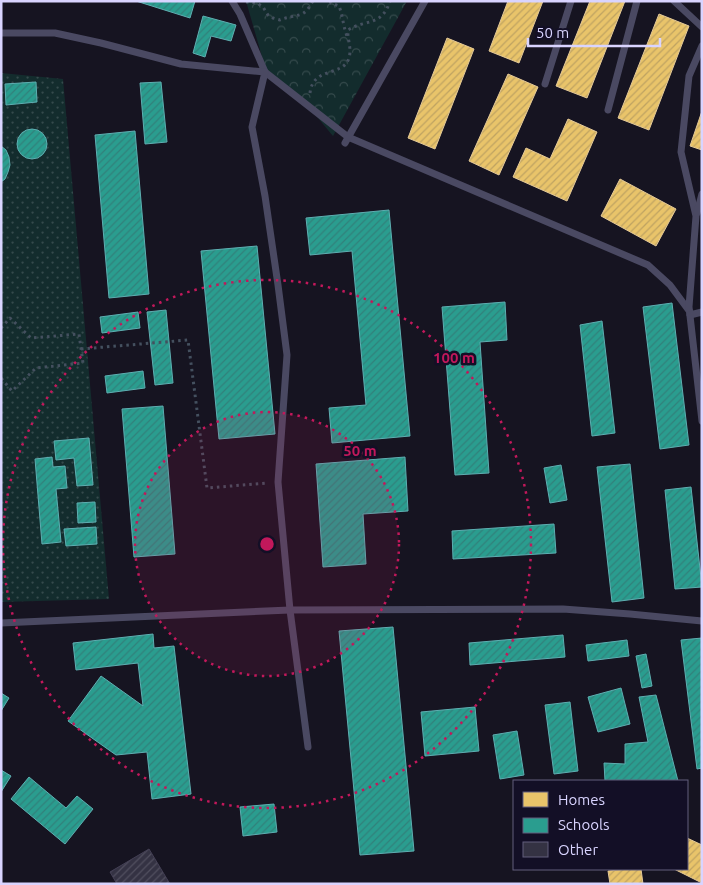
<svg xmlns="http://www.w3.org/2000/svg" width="703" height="885" font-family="Ubuntu,sans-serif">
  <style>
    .grass { fill: url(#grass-dots) }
    .forest { fill: url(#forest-crowns) }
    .homes { fill: url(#homes-hatch); stroke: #e4c997 }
    .schools { fill: url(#schools-hatch); stroke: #5eaeb1 }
    .building { fill: url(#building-hatch); stroke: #433f54 }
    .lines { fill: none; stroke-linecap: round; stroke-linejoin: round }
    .path { stroke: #44505f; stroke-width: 3; stroke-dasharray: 2.5 4; stroke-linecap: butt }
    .lane { stroke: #4a4962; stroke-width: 7 }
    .ring { fill: none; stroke: #c2185b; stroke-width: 2.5; stroke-dasharray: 2.5 5 }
    .centre { fill: #c2185b; stroke: #130f26; stroke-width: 2.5 }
    .ring-label { font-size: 15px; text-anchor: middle; font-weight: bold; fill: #c2185b; stroke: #130f26; stroke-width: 5; stroke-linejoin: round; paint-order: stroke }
  </style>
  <defs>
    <pattern id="grass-dots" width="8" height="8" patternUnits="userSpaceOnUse" patternTransform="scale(1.25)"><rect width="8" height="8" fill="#132c2d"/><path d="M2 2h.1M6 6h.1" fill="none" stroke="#354a4c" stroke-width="1.8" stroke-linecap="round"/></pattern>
    <pattern id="forest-crowns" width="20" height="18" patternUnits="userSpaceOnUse" patternTransform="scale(1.25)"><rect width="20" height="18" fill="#132c2d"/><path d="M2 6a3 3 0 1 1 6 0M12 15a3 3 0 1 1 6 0" fill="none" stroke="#354a4c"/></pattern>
    <pattern id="homes-hatch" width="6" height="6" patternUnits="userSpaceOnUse" patternTransform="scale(1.25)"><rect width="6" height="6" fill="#e9c46a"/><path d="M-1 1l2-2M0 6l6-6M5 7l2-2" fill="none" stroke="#bfa362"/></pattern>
    <pattern id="schools-hatch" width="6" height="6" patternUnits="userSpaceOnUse" patternTransform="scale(1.25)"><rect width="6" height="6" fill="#2a9d8f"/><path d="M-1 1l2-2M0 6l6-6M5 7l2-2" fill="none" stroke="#31817b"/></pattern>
    <pattern id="building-hatch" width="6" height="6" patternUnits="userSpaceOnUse" patternTransform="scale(1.25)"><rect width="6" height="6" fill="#343243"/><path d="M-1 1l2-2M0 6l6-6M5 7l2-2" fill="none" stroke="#514f5f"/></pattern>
  </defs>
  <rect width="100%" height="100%" fill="#161421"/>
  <polygon class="grass" points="1,73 63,79 109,599 1,602"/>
  <polygon class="forest" points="246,1 407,1 333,136 308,106 267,74"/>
  <g class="homes">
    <polygon points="508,1 543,1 519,63 489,51"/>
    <polygon points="590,1 625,1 587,98 556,86"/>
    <polygon points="659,14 689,26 649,130 618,118"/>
    <polygon points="447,38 474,49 435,149 408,138"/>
    <polygon points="508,74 538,87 499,175 469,161"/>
    <polygon points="702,111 702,150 690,146"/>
    <polygon points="568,119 597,132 567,201 513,177 526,148 550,159"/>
    <polygon points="620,179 676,209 656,246 601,216"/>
    <polygon points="687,838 702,845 702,883 674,869 687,869"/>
    <polygon points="629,869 641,869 643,884 610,884 608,871"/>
  </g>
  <g class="schools">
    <polygon points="136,1 195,1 190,18"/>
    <polygon points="203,16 236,25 231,41 211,36 205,57 193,53"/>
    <polygon points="36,82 37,102 6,105 5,84"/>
    <polygon points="161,82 167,142 145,144 140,83"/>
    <circle cx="32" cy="144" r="15"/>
    <polygon points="135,131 149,294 109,298 95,135"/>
    <polygon points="1,146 6,150 9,157 10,165 8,172 5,179 1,182"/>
    <polygon points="389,210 410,436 332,443 329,408 366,405 352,251 310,255 306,218"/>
    <polygon points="257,246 275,434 219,439 201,251"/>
    <polygon points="505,302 507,340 480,342 489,473 455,475 442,307"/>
    <polygon points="672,303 689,445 660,449 643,307"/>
    <polygon points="166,310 173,383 155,385 147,312"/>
    <polygon points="138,312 140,328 102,333 100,317"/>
    <polygon points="602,321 615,433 592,436 580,325"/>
    <polygon points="143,371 145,388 107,393 105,376"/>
    <polygon points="163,406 175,554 134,557 122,409"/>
    <polygon points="89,438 93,485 77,486 74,458 56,460 54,441"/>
    <polygon points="52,457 53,467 65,466 67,488 56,489 61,542 42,544 35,459"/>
    <polygon points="405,457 408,511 363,514 366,564 323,567 316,464"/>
    <polygon points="630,464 644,598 612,602 597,467"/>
    <polygon points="561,465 567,500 550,503 544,468"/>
    <polygon points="691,487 702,587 675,589 665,490"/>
    <polygon points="95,502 96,522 78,523 77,503"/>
    <polygon points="554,524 556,553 453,559 452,531"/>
    <polygon points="96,527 97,544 66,546 64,529"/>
    <polygon points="393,627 414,851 360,855 339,631"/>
    <polygon points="153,634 154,648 174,646 191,794 152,799 147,752 116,755 68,721 101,676 143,706 138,663 76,670 73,643"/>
    <polygon points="563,635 565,657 470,665 469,643"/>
    <polygon points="702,638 702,768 697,769 681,640"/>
    <polygon points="627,640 629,656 588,661 586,645"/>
    <polygon points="646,654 652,686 642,688 636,656"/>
    <polygon points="621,688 630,724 598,732 588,697"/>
    <polygon points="1,693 9,698 1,711"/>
    <polygon points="656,695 678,781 605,781 604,763 625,764 625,744 648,742 639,697"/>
    <polygon points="570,702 578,771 554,774 545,705"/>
    <polygon points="475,707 479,751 425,756 421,712"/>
    <polygon points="517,731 524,775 500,779 493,735"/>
    <polygon points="1,770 11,776 1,792"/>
    <polygon points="29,777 66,808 77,796 93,809 65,844 11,799"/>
    <polygon points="274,804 277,832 243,836 240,807"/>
  </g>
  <polygon class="building" points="149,849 170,884 117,884 110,872"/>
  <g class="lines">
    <g class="path">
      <path d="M330,1l1,2 8,3c4,10 4,20 8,30"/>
      <path d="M246,2l11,1 6,4 5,8 5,3 7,2c8,-4 19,-3 25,-8 3,-2 6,-8 8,-11"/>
      <path d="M310,93c3,-27 33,-16 39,-35 3,-10 -2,-19 -1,-28 17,-11 34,-3 42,-29"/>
      <polyline points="1,328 10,318 31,338 79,334 83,363 36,368 12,391 1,378"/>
      <polyline points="81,349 188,340 207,488 267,483"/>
    </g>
    <g class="lane">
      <polyline points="232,1 240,14 265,72 348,137 648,265 670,285 690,312"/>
      <polyline points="674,1 702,27"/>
      <polyline points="1,33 55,33 101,43 181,64 265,72 252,127 265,196 278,285 287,355 278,482 290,610 308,747"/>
      <polyline points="702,46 689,76 681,152 696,216 689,307 702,421"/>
      <polyline points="545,84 571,1"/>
      <polyline points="608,110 637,1"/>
      <polyline points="345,143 425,1"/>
      <polyline points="697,213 702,194"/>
      <polyline points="690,315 702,312"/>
      <polyline points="1,623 290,610 563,609 630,614 702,621"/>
    </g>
  </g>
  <circle cx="267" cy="544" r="132" fill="#c2185b" fill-opacity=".12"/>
  <g class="ring">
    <circle cx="267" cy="544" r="132"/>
    <circle cx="267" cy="544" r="264"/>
  </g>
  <circle cx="267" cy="544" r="8" class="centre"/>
  <g class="ring-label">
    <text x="454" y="363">100 m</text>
    <text x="360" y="456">50 m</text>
  </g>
  <rect width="703" height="885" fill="none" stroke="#d9d4ff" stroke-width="5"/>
  <rect x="513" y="780" width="175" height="90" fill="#130f26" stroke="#625e7d"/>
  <rect x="523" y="792" width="25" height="15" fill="#e9c46a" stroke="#625e7d"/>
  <text x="558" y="805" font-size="15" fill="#d9d4ff">Homes</text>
  <rect x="523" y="818" width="25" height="15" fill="#2a9d8f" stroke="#625e7d"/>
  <text x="558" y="830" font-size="15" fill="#d9d4ff">Schools</text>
  <rect x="523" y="842" width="25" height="15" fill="#343243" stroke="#625e7d"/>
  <text x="558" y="855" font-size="15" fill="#d9d4ff">Other</text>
  <path d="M528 38v8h132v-8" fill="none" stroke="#d9d4ff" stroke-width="2.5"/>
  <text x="536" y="38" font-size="15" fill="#d9d4ff" stroke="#130f26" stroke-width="4" paint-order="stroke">50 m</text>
</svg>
